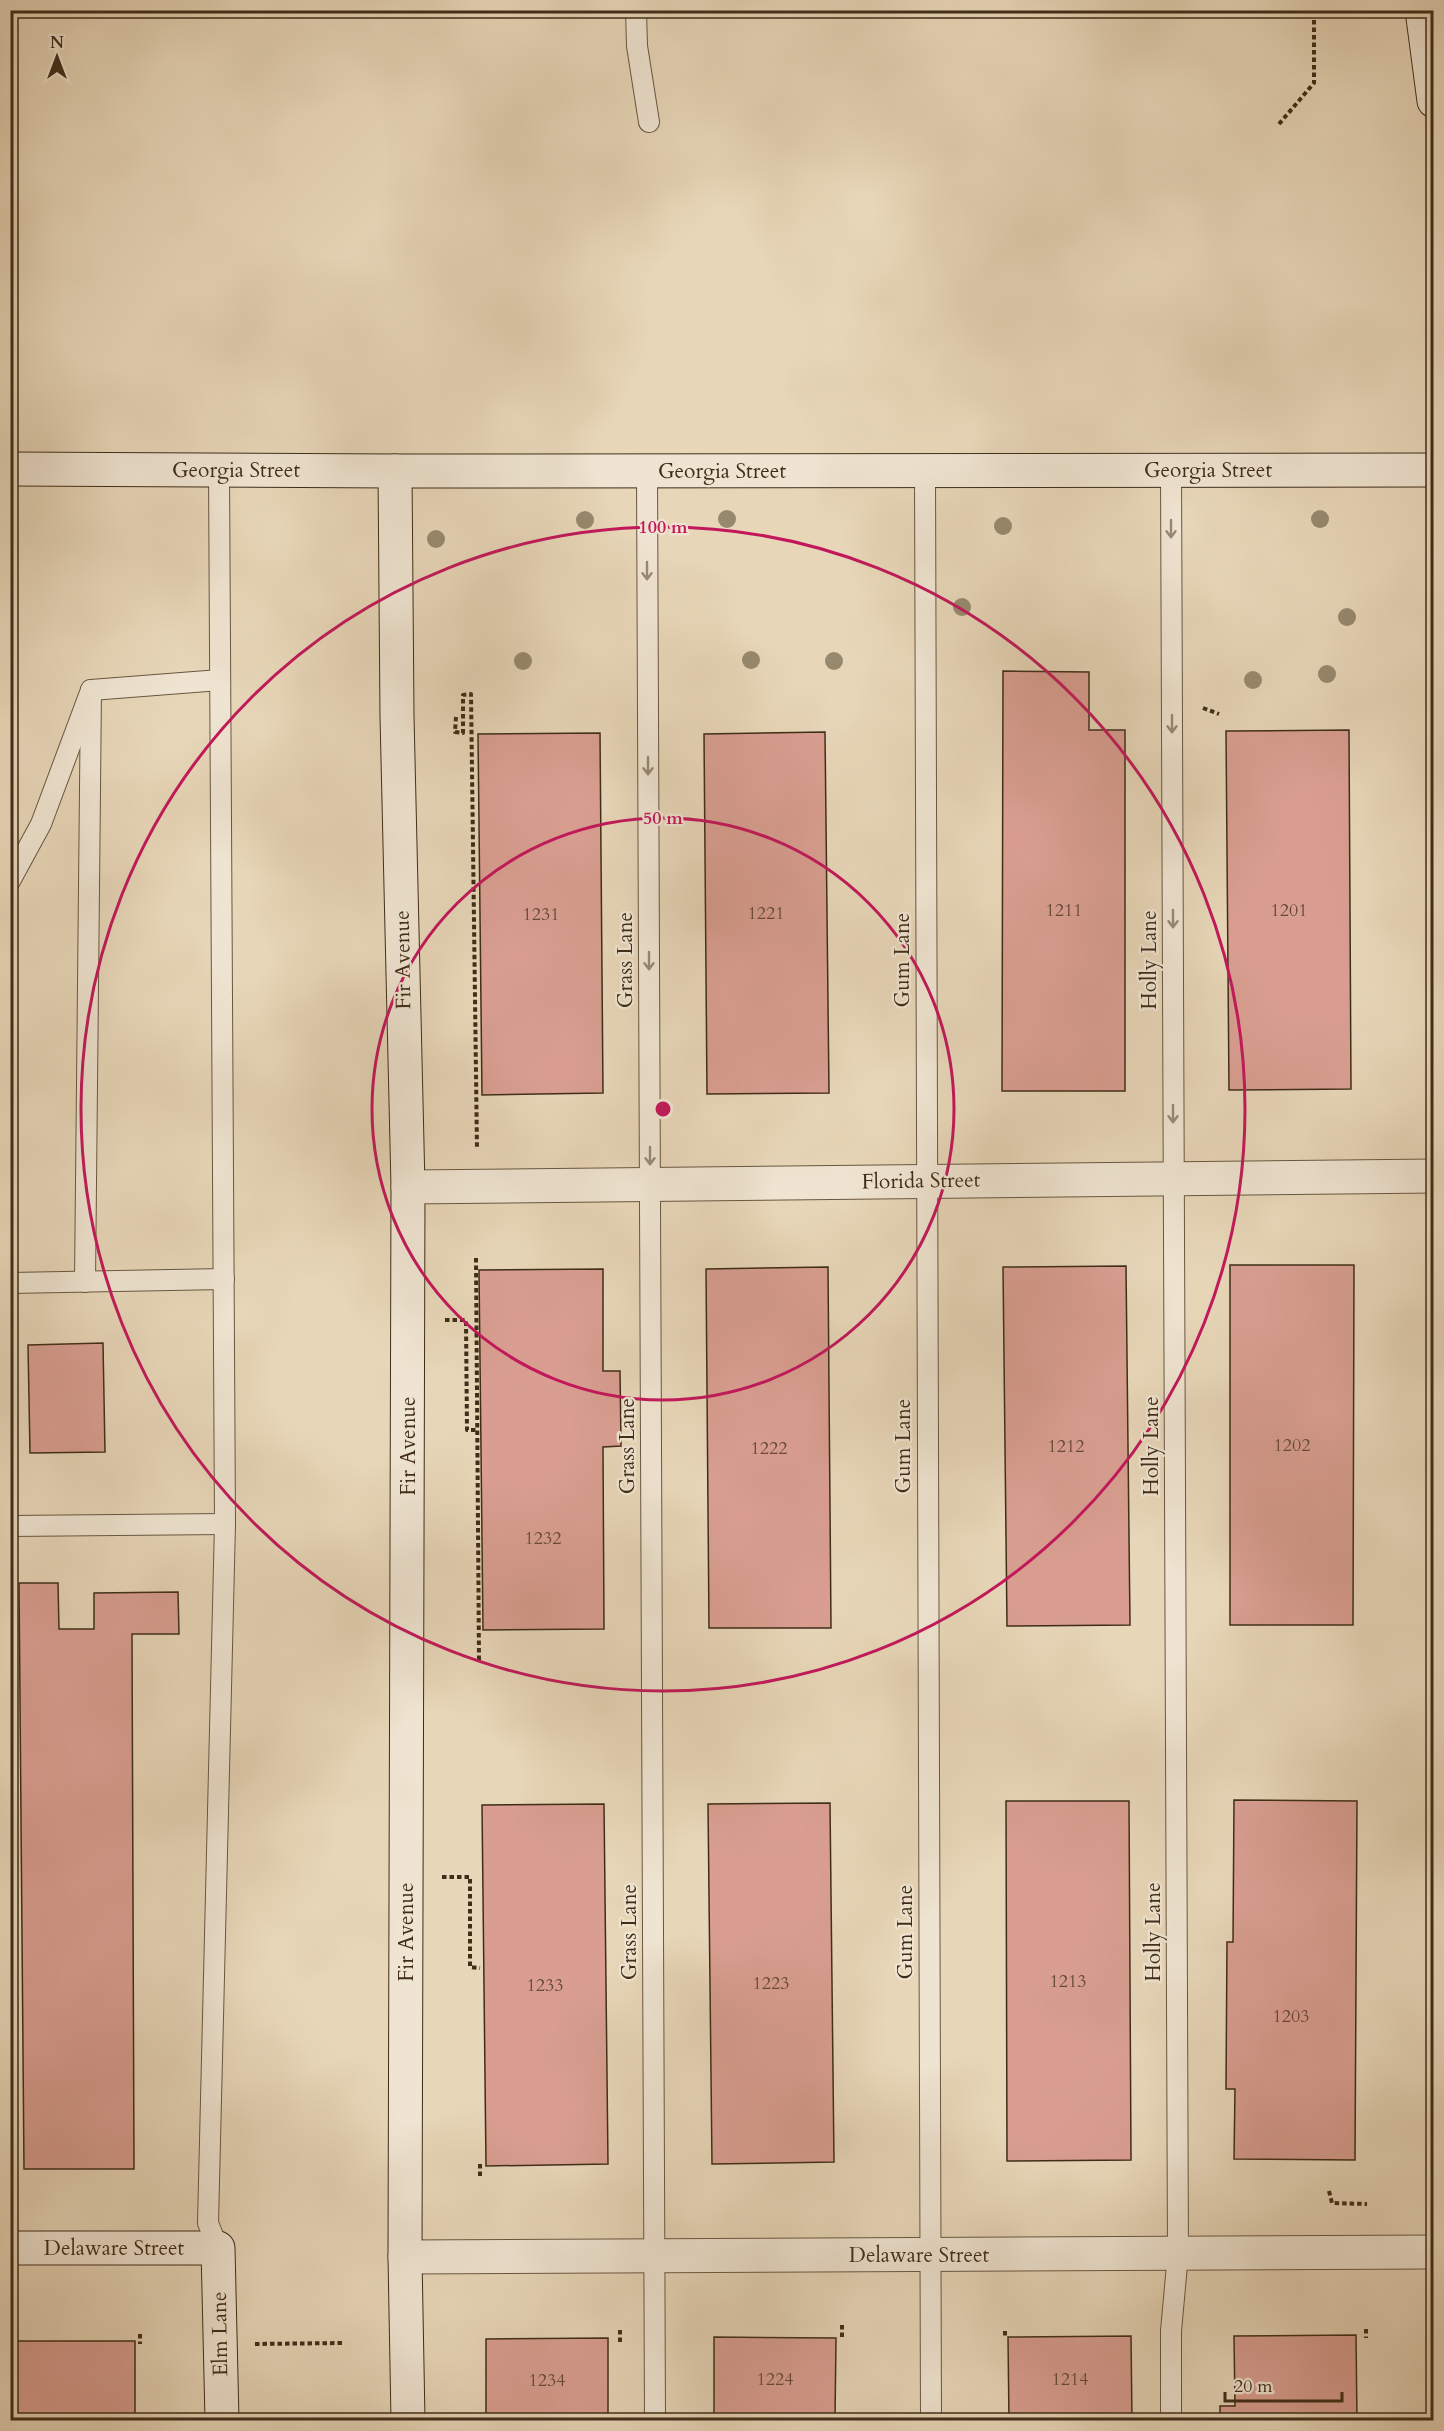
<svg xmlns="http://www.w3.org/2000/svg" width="1444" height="2431" font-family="Cardo,serif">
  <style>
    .building { fill: #d99e91; stroke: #3f2d19; stroke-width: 1.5 }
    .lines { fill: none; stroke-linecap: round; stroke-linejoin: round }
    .lane-casing { stroke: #695741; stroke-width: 22 }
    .street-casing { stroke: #695741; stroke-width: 35 }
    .secondary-casing { stroke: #3f2d19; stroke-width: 35 }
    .path { stroke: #3f2d19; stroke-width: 4; stroke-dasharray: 4.5 3; stroke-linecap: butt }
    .lane { stroke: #efe4d1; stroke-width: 20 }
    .street { stroke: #efe4d1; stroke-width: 33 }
    .secondary { stroke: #efe4d1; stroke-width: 33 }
    .tree { fill: #97896e }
    .oneway { stroke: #978875 }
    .ring { fill: none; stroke: #c2185b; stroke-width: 3 }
    .labels { text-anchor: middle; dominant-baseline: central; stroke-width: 4.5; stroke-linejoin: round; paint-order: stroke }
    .number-label { font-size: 18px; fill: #664937 }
    .street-label { font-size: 21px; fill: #3f2d19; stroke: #efe4d1 }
    .centre { fill: #c2185b; stroke: #efe4d1; stroke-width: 3 }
    .ring-label { font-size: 18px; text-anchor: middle; font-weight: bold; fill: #c2185b; stroke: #efe4d1; stroke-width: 4.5; stroke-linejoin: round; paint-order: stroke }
  </style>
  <rect width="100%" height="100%" fill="#e7d6b8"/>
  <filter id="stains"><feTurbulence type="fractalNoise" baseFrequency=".00333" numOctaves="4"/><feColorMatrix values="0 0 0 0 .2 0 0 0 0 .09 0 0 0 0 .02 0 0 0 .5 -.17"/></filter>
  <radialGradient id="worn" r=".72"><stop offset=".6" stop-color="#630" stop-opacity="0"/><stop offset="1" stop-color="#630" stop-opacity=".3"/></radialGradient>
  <g class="building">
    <polygon points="1003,671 1089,672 1089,730 1125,730 1125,1091 1002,1091"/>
    <polygon points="1349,730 1351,1089 1229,1090 1226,731"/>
    <polygon points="825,732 829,1093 707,1094 704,734"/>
    <polygon points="600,733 603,1093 482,1095 478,734"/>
    <polygon points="1230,1265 1354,1265 1353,1625 1230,1625"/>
    <polygon points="1126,1266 1130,1625 1007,1626 1003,1267"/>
    <polygon points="828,1267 831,1628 709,1628 706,1269"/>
    <polygon points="603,1269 603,1371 620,1371 621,1446 603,1447 604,1629 483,1630 479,1270"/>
    <polygon points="103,1343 105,1452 30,1453 28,1345"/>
    <polygon points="19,1583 58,1583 59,1629 94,1629 94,1593 178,1592 179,1634 132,1634 134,2169 24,2169"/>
    <polygon points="1234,1800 1357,1801 1355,2160 1234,2159 1235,2089 1226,2089 1227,1942 1233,1942"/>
    <polygon points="1006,1801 1129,1801 1131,2160 1007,2161"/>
    <polygon points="830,1803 834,2162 712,2164 708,1804"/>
    <polygon points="604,1804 608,2164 486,2166 482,1805"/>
    <polygon points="1356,2335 1357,2420 1220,2420 1220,2406 1235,2406 1234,2336"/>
    <polygon points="1131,2336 1132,2420 1009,2420 1008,2337"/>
    <polygon points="714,2337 836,2338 835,2420 714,2420"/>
    <polygon points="608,2338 608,2420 486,2420 486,2339"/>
    <rect x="12" y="2341" width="123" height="79"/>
  </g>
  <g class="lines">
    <defs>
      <g id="lane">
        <polyline points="636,10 637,46 649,122"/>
        <polyline points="647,471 655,2420"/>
        <polyline points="925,471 931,2420"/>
        <polyline points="10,881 41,824 91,690 220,680"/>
        <polyline points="85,1282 91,690"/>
        <polyline points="10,1283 224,1279"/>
        <polyline points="10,1526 225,1524"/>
        <polyline points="218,2248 208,2223 225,1524 219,471"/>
        <polyline points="1171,2420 1171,2331 1178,2254 1171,471"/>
      </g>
      <g id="street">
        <polyline points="408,1187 1434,1176"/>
        <polyline points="405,2257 1434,2252"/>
      </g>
      <g id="secondary">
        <polyline points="1422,10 1434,101"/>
        <polyline points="10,469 395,471 1434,470"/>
        <polyline points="395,471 397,716 408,1187 405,2257 408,2420"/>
        <polyline points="10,2248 218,2248 222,2420"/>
      </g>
    </defs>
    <use href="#lane" class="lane-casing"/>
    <use href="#street" class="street-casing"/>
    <use href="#secondary" class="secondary-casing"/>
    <g class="path">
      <polyline points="1279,124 1314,83 1314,10"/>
      <polyline points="1203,708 1219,714"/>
      <polyline points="456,717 455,732 463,733 463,695 471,694 477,1149"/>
      <polyline points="476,1258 479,1660"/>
      <polyline points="445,1320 466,1320 467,1430 477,1430"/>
      <polyline points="442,1877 470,1877 470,1967 480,1968"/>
      <polyline points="480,2164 480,2177"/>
      <polyline points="1329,2191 1332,2203 1367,2204"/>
      <polyline points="842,2325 842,2339"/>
      <polyline points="1366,2329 1366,2338"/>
      <polyline points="620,2330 620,2343"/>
      <polyline points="1005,2331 1005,2338"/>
      <polyline points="140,2334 140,2344"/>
      <polyline points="255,2344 342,2343"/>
    </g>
    <use href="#lane" class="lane"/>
    <use href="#street" class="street"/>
    <use href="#secondary" class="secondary"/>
  </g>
  <g class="tree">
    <circle cx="727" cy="519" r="9"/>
    <circle cx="1320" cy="519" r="9"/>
    <circle cx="585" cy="520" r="9"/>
    <circle cx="1003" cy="526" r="9"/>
    <circle cx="436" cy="539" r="9"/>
    <circle cx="962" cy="607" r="9"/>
    <circle cx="1347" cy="617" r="9"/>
    <circle cx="751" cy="660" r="9"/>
    <circle cx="523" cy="661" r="9"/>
    <circle cx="834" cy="661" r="9"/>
    <circle cx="1327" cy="674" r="9"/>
    <circle cx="1253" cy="680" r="9"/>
  </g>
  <defs><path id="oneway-shaft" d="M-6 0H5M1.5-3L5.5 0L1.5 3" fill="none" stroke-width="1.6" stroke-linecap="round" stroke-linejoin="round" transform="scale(1.5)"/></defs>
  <g class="oneway">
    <use href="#oneway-shaft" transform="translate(1171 529) rotate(90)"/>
    <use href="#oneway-shaft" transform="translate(647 571) rotate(90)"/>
    <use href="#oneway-shaft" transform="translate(1172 724) rotate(90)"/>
    <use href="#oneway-shaft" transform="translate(648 766) rotate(90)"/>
    <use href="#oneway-shaft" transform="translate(1173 919) rotate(90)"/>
    <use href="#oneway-shaft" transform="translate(649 961) rotate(90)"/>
    <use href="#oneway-shaft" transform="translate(1173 1114) rotate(90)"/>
    <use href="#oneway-shaft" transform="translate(650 1156) rotate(90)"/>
  </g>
  <g class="ring">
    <circle cx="663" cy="1109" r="291"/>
    <circle cx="663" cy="1109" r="582"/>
  </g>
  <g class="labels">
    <g class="number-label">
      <text x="1064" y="910">1211</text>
      <text x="1289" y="910">1201</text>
      <text x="766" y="913">1221</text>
      <text x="541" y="914">1231</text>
      <text x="1292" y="1445">1202</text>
      <text x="1066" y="1446">1212</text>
      <text x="769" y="1448">1222</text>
      <text x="543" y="1538">1232</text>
      <text x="1068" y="1981">1213</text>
      <text x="771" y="1983">1223</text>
      <text x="545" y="1985">1233</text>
      <text x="1291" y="2016">1203</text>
      <text x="775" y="2379">1224</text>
      <text x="1070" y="2379">1214</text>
      <text x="547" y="2380">1234</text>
    </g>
    <g class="street-label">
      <text x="236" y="470">Georgia Street</text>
      <text x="1208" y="470">Georgia Street</text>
      <text x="722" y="471">Georgia Street</text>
      <text transform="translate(403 960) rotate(-91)">Fir Avenue</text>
      <text transform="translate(625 960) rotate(-90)">Grass Lane</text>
      <text transform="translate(902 960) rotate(-90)">Gum Lane</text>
      <text transform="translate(1149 960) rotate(-90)">Holly Lane</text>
      <text transform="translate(921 1181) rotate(-1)">Florida Street</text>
      <text transform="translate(408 1446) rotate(-90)">Fir Avenue</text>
      <text transform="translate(627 1446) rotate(-90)">Grass Lane</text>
      <text transform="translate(903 1446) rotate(-90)">Gum Lane</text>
      <text transform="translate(1151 1446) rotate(-90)">Holly Lane</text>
      <text transform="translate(406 1932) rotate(-90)">Fir Avenue</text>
      <text transform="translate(629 1932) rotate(-90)">Grass Lane</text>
      <text transform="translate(905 1932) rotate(-90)">Gum Lane</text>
      <text transform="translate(1153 1932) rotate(-90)">Holly Lane</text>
      <text x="114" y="2248">Delaware Street</text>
      <text x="919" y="2255">Delaware Street</text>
      <text transform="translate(220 2334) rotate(-91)">Elm Lane</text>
    </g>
  </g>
  <circle cx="663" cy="1109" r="9" class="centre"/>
  <g class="ring-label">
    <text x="663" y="533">100 m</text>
    <text x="663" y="824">50 m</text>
  </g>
  <rect width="1444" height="2431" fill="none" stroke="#e7d6b8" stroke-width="36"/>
  <rect x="12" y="12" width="1420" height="2407" fill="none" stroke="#3f2d19" stroke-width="3"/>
  <rect x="18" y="18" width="1408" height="2395" fill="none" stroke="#3f2d19" stroke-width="1.5"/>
  <g transform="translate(57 57)" stroke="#efe4d1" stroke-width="4.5" paint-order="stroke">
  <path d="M0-4.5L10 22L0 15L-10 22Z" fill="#3f2d19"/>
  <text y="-9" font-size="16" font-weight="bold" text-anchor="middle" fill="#3f2d19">N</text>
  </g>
  <path d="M1225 2392v9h117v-9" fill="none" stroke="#3f2d19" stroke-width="3"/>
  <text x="1234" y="2392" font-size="18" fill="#3f2d19" stroke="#efe4d1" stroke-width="4.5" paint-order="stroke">20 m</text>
  <rect width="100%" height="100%" filter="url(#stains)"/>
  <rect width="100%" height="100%" fill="url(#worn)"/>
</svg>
